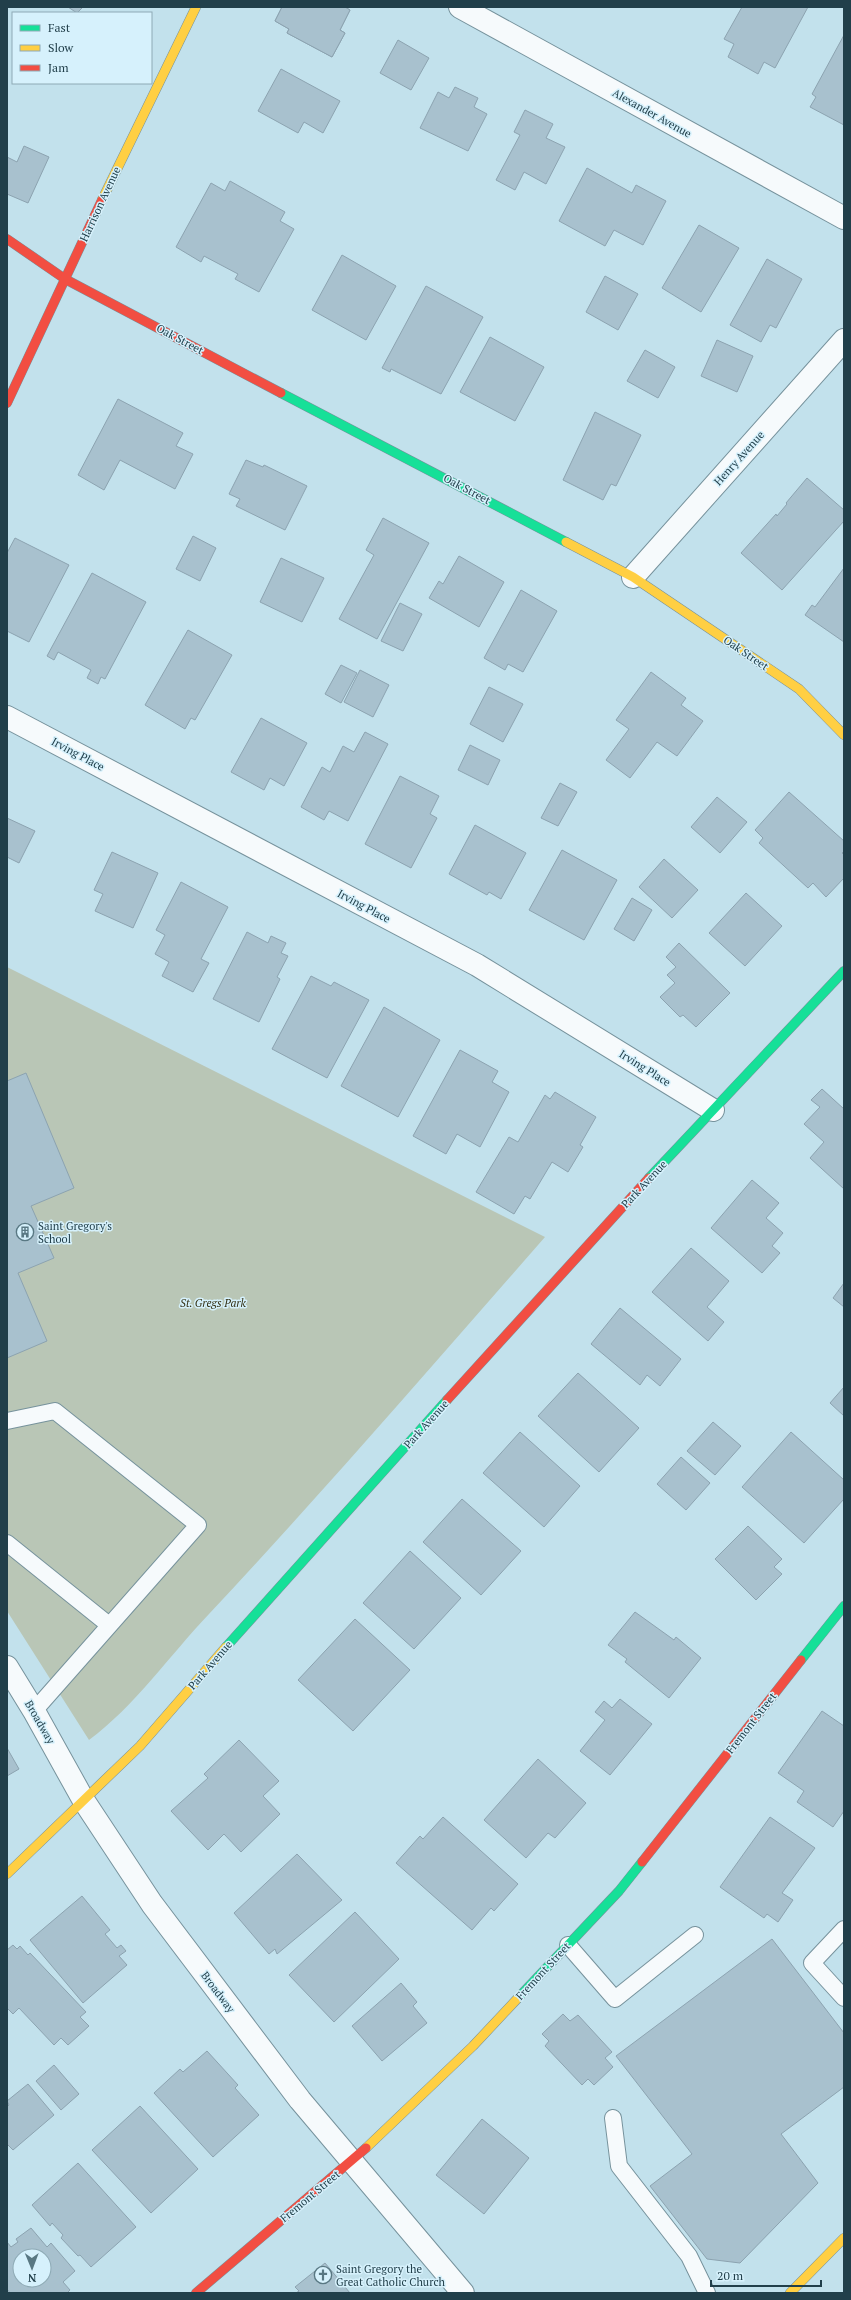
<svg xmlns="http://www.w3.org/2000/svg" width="851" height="2300" font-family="'PT Serif',serif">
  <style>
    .green { fill: #b9c6b6 }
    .building { fill: #a8c1ce; stroke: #8ca3b0; fill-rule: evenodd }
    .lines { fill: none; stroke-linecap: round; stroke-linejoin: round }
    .lane-casing { stroke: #76929c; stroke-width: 18 }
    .street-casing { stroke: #76929c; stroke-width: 24 }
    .fast-casing { stroke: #76929c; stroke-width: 10 }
    .slow-casing { stroke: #76929c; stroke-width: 10 }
    .jam-casing { stroke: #76929c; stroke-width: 10 }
    .lane { stroke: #f6fafc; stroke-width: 16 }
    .street { stroke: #f6fafc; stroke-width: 22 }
    .fast { stroke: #16e098; stroke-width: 9 }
    .slow { stroke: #ffcf43; stroke-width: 9 }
    .jam { stroke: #f24e42; stroke-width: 9 }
    .labels { text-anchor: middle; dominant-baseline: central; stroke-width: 3; stroke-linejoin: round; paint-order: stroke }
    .street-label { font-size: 11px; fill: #213f4a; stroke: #d6f1fc }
    .poi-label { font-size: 11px; fill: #213f4a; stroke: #d6f1fc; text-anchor: start }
    .park-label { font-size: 11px; font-style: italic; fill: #343114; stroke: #d6f1fc }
  </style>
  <rect width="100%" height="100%" fill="#c2e1ec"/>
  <path class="green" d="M7,967l538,270c-111,127 -221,254 -336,377 -40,42 -74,92 -120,126l-82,-129z"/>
  <g class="building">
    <polygon points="68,7 83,7 77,13"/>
    <polygon points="282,7 345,7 350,10 340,30 345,33 332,57 287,33 289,29 275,21"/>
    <polygon points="282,7 345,7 350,10 340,30 345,33 332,57 287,33 289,29 275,21"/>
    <polygon points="742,7 808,7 775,68 764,62 758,74 728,57 734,44 724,39"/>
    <polygon points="844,35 844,125 810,107 816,97 812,94"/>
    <polygon points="398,40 429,58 411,90 380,73"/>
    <polygon points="281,69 340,101 323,133 304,122 298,133 258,111"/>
    <polygon points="455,87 478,98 474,107 487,114 468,151 420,128 438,92 449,98"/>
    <polygon points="525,110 553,124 546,138 565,147 546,184 524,172 515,190 496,180 520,135 514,132"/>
    <polygon points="24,146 49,157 28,203 7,194 7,157 17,162"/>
    <polygon points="587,168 632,193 636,185 666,201 643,245 614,230 605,246 559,221"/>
    <polygon points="230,181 285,212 280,221 294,229 259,292 235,279 238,274 204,256 201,262 176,247 211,183 225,191"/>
    <polygon points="699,225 739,248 701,312 662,288"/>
    <polygon points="342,255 396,286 366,340 312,310"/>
    <polygon points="767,259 802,279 776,328 770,325 761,342 730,325"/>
    <polygon points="605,276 638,294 618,330 586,312"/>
    <polygon points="426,286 483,317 441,394 391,369 390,372 382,368"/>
    <polygon points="490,337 544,367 515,421 460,392"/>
    <polygon points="717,340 753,356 737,392 701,376"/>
    <polygon points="645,350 675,367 658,398 627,381"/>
    <polygon points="118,399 183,433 176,446 193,454 175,489 120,460 104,490 78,475"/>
    <polygon points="595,412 641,435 616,486 611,484 603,500 563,480"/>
    <polygon points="246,460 263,467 264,465 307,486 285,530 236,506 240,499 229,494"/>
    <polygon points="807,478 844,510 844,521 782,590 741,553 776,514 777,516 787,504 786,503"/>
    <polygon points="383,518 429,543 377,639 339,619 374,555 366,550"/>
    <polygon points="193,536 216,548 200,581 176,569"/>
    <polygon points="15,538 69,565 29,642 7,631 7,553"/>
    <polygon points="459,556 504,582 479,627 429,598 439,581 443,584"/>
    <polygon points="281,558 324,578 302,622 260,602"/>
    <polygon points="844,568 844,642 805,615 812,605 815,607"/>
    <polygon points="92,573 146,602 105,679 101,677 98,684 87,678 91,670 58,652 54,660 47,656"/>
    <polygon points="521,590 557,611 523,672 508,664 505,670 484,658"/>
    <polygon points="400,603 422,614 403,651 381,641"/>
    <polygon points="188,630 232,655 195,720 191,718 185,729 145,705"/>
    <polygon points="341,665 357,673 341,703 325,694"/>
    <polygon points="360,670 389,685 373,717 344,702"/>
    <polygon points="651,672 686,698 681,705 703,721 677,756 657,742 630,778 606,760 629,729 616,720"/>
    <polygon points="489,687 523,704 503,742 470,724"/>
    <polygon points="261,718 307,743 284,786 270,778 264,790 231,772"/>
    <polygon points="365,732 388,744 348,821 329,811 324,820 301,807 322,767 330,772 343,746 354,752"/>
    <polygon points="470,745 500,760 488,785 458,770"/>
    <polygon points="400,776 439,796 430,814 437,818 411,868 365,844"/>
    <polygon points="560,783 577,792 558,826 541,818"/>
    <polygon points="789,792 844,841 844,851 842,853 844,855 844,878 826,897 813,883 808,888 759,843 763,838 755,830"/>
    <polygon points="717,797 747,822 720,853 691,827"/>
    <polygon points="7,818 35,831 19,863 7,857"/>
    <polygon points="475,825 526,853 501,899 489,892 487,895 449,874"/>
    <polygon points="562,850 617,880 584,940 529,910"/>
    <polygon points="112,852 158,873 133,928 95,911 103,894 94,890"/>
    <polygon points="664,859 698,890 672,918 639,887"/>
    <polygon points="181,882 228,907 201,959 209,963 193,992 162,976 169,962 155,954 165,935 156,930"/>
    <polygon points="746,893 782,926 745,966 709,933"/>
    <polygon points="632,898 652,910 634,941 614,929"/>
    <polygon points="247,932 268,943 271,936 286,943 281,953 288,956 277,977 280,979 259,1022 213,999"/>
    <polygon points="679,943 730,993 696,1027 683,1015 680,1017 660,997 675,983 667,975 676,967 666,957"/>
    <polygon points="311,976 331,986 334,982 369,1000 327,1078 272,1049"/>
    <polygon points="384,1007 440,1040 398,1117 341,1086"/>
    <polygon points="460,1050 498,1071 492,1082 509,1092 480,1147 457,1134 446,1154 413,1136"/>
    <polygon points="26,1073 74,1188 31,1206 54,1258 18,1273 47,1341 7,1358 7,1081"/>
    <polygon points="822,1089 844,1109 844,1189 810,1158 824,1142 804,1124 820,1107 811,1100"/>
    <polygon points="555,1092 596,1117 580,1145 583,1147 568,1172 552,1162 530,1199 525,1196 514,1214 476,1192 509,1137 518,1142 545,1095 550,1099"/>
    <polygon points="752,1180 779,1203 766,1218 783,1233 772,1246 780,1253 762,1273 711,1228"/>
    <polygon points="691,1248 729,1281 707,1307 724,1322 708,1341 652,1292"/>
    <polygon points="844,1283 844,1307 833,1298"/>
    <polygon points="620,1308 681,1359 660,1386 647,1375 640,1385 591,1344"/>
    <polygon points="578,1373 639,1428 599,1472 538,1416"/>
    <polygon points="844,1387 844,1416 830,1403"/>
    <polygon points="713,1422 741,1446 715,1475 687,1451"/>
    <polygon points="520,1432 580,1486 544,1527 483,1473"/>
    <polygon points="791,1432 844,1480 844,1499 804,1543 742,1487"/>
    <polygon points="681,1457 710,1483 686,1510 657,1484"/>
    <polygon points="462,1499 521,1551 481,1595 423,1542"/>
    <polygon points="748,1526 782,1559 774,1567 782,1574 756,1600 715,1559"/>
    <polygon points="410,1551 461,1598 414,1649 363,1603"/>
    <polygon points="635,1612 674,1640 676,1637 701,1658 669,1698 625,1662 627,1659 608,1645"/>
    <polygon points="355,1619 410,1670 353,1731 298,1680"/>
    <polygon points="620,1699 652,1724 610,1775 580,1751 605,1720 595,1712 604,1701 612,1708"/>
    <polygon points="822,1711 844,1726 844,1811 833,1827 797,1802 804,1791 778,1773"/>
    <polygon points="239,1740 279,1781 263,1796 280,1814 241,1852 224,1834 208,1850 171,1811 208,1778 204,1774"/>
    <polygon points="7,1748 19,1769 7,1776"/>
    <polygon points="538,1759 586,1803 555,1838 548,1833 526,1858 484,1820"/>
    <polygon points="443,1817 518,1884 494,1911 491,1908 472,1930 396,1863 420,1836 423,1839"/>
    <polygon points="770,1817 815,1848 782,1893 793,1900 778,1922 767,1914 764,1918 720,1887"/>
    <polygon points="297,1854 342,1900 277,1954 275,1949 269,1954 234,1913"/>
    <polygon points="82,1896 110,1930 105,1934 117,1948 121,1945 126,1951 119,1956 127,1965 83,2003 30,1940"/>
    <polygon points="355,1912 399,1959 334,2022 289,1975"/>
    <polygon points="772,1939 844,2033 844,2087 781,2134 818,2183 740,2263 707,2259 650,2186 692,2154 616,2056"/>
    <polygon points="13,1945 17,1949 20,1946 28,1955 30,1953 86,2012 80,2017 89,2026 68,2045 61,2038 54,2045 19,2008 13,2014 7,2008 7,1950"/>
    <polygon points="401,1983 417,2002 413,2006 427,2023 382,2061 352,2026"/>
    <polygon points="563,2014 570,2021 578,2015 612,2052 605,2058 613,2067 594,2085 588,2079 582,2085 545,2046 549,2041 542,2034"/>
    <polygon points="207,2051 238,2085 235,2088 259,2115 213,2157 154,2093 180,2069 183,2072"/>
    <polygon points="54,2065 79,2094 61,2110 36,2081"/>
    <polygon points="28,2084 54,2115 13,2150 7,2144 7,2107 9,2105 7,2101"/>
    <polygon points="140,2106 198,2169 151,2213 92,2150"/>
    <polygon points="482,2119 529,2158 484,2214 436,2175"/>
    <polygon points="78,2163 136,2227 91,2267 80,2255 78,2256 61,2238 63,2235 52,2223 50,2226 32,2205"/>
    <path d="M31,2228l16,19 4,-4 24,28 -12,11 7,8 -3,3h-57l-3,-4v-47l4,5 7,-5 -2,-3zM20,2256h24v24h-24z"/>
    <polygon points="325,2263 350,2293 296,2293 299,2291 295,2287"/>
  </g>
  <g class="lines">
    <defs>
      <g id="lane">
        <polyline points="7,1421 55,1411 198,1525 34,1711"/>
        <polyline points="7,1543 109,1625"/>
        <polyline points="844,1929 812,1963 844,1998"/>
        <polyline points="568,1945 615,1999 695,1935"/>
        <polyline points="613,2118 619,2166 689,2256 707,2293"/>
      </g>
      <g id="street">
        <polyline points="460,7 844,218"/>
        <polyline points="633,577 844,340"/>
        <polyline points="7,717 477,965 713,1110"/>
        <polyline points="7,1667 34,1711 84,1801 152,1904 300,2100 463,2293"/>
      </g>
      <g id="fast">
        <polyline points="281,393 566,542"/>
        <polyline points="649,1178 844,971"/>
        <polyline points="226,1647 447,1400"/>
        <polyline points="801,1660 844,1606"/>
        <polyline points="518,1998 619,1891 642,1862"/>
      </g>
      <g id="slow">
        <polyline points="102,200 196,7"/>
        <polyline points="566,542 633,577 799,689 844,735"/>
        <polyline points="7,1874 140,1746 226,1647"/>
        <polyline points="366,2148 473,2046 518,1998"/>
        <polyline points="790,2293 844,2238"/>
      </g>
      <g id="jam">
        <polyline points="7,239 65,279 281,393"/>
        <polyline points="7,403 102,200"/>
        <polyline points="447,1400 649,1178"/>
        <polyline points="642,1862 801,1660"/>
        <polyline points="196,2293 366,2148"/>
      </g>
    </defs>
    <use href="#lane" class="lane-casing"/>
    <use href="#street" class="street-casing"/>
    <use href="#fast" class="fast-casing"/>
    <use href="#slow" class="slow-casing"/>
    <use href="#jam" class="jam-casing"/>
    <use href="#lane" class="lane"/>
    <use href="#street" class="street"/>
    <use href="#fast" class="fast"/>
    <use href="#slow" class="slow"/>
    <use href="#jam" class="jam"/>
  </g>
  <defs>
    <symbol id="building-ring" viewBox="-11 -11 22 22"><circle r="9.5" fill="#d6f1fc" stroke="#597883" stroke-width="1.5"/><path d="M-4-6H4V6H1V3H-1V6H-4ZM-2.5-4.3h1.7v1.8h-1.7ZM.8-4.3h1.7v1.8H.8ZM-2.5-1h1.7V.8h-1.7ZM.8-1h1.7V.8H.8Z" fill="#597883"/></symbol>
    <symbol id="church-ring" viewBox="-11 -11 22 22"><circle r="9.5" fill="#d6f1fc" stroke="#597883" stroke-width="1.5"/><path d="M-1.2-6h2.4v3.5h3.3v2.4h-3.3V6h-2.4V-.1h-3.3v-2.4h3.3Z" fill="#597883"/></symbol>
  </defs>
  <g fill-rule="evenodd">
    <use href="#building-ring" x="15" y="1222" width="20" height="20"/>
    <use href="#church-ring" x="313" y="2265" width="20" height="20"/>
  </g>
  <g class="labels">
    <g class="street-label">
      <text transform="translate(652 113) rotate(29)">Alexander Avenue</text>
      <text transform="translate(100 204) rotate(-65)">Harrison Avenue</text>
      <text transform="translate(180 339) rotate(28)">Oak Street</text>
      <text transform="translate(739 458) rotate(-48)">Henry Avenue</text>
      <text transform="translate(467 489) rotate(28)">Oak Street</text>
      <text transform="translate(746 653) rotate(34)">Oak Street</text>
      <text transform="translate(78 754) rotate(28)">Irving Place</text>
      <text transform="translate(364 906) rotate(28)">Irving Place</text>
      <text transform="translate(645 1068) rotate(32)">Irving Place</text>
      <text transform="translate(644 1184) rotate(-47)">Park Avenue</text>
      <text transform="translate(426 1424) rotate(-48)">Park Avenue</text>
      <text transform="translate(210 1665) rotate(-49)">Park Avenue</text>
      <text transform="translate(40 1722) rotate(60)">Broadway</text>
      <text transform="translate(751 1723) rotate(-52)">Fremont Street</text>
      <text transform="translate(543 1971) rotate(-47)">Fremont Street</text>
      <text transform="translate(218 1992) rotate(53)">Broadway</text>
      <text transform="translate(310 2196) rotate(-40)">Fremont Street</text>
    </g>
    <g class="poi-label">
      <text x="38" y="1226">Saint Gregory's<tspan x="38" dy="13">School</tspan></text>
      <text x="336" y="2269">Saint Gregory the<tspan x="336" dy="13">Great Catholic Church</tspan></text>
    </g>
    <g class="park-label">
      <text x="213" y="1303">St. Gregs Park</text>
    </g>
  </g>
  <rect width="851" height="2300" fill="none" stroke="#213f4a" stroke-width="16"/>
  <rect x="12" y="12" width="140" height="72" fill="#d6f1fc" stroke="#8eaab5"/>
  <rect x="20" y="25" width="20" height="6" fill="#16e098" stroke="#8eaab5"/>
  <text x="48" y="32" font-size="12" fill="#213f4a">Fast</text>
  <rect x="20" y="45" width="20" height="6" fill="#ffcf43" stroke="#8eaab5"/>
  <text x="48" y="52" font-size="12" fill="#213f4a">Slow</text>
  <rect x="20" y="65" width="20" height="6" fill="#f24e42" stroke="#8eaab5"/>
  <text x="48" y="72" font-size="12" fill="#213f4a">Jam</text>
  <g transform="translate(32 2268) rotate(179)"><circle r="19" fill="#d6f1fc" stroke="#8eaab5"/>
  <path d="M0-3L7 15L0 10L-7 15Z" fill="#597883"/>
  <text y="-6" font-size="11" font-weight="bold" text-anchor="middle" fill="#213f4a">N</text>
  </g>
  <path d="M711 2280v6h110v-6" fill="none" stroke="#213f4a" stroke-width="2"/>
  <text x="717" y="2280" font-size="12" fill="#213f4a" stroke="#d6f1fc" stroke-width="3" paint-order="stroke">20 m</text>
</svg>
